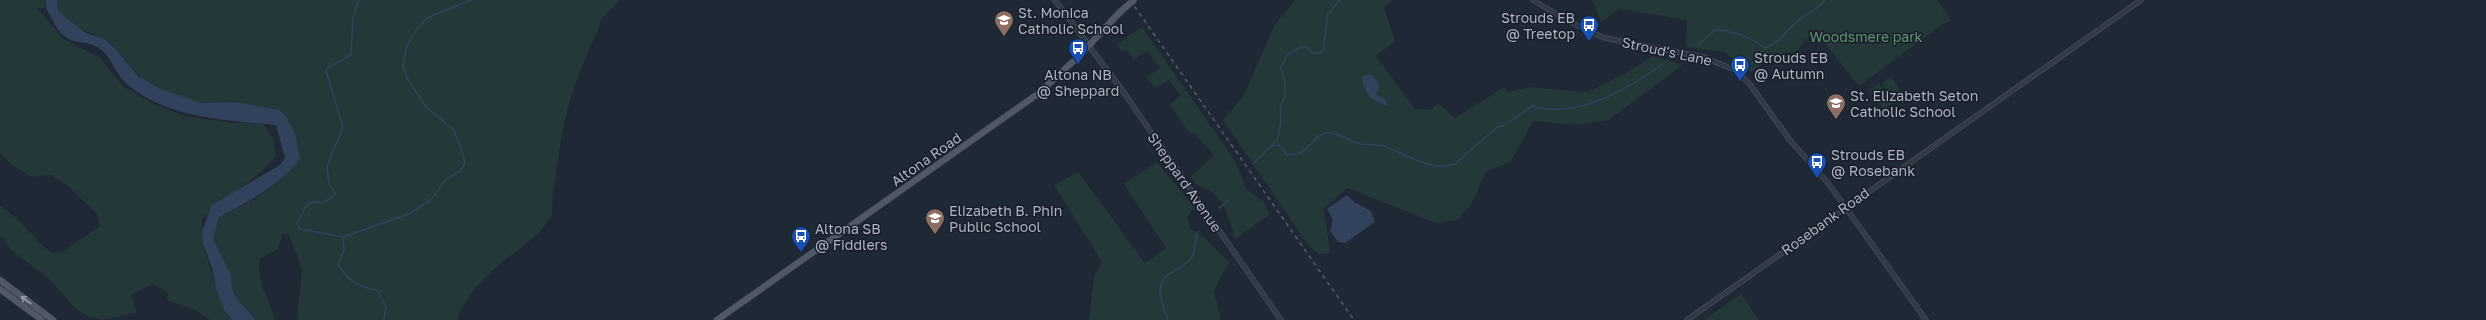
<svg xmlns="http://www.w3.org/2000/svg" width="2486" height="320" font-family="'Golos Text',sans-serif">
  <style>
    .green { fill: #243739 }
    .water { fill: #32425d }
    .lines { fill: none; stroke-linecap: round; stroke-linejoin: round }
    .stream { stroke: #32425d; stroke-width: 1.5 }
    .minor-casing { stroke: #505764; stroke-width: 5.5 }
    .major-casing { stroke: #3c434f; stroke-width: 7 }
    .minor { stroke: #323a46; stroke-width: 4.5 }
    .major { stroke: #505866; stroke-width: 6 }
    .rail { stroke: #545d6d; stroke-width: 1.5; stroke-dasharray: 4 4; stroke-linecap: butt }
    .major-bridge-casing { stroke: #3c434f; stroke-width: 7; stroke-linecap: butt }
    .major-bridge { stroke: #505866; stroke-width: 6 }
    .oneway { stroke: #959dac }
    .labels { text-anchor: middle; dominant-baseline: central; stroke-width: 3; stroke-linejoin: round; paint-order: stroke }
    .poi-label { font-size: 14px; fill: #acb4c3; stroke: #181f2a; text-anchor: start }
    .park-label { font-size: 14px; fill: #649371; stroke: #181f2a }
    .street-label { font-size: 14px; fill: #acb4c3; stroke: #181f2a }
  </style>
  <rect width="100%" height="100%" fill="#1f2835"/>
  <g class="green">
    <path d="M0,0h46l-1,8h-8l27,31 35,18 25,30 28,16 33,13 41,6 38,2 9,14 3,18 -14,15 -60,48 1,26 21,65 8,10h-22l-15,-10 -28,-10 1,-7 -15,-9 -22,11 6,17 -34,8 -16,-4 -11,-7 -26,-29 -39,-30 -8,-12 -3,-1v-31c20,11 33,33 52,47l10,-1 38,-26 -3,-12 -30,-29 -16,-10 -19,2 -19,-11 -13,-13z"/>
    <path d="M57,0h563l-19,19 -2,9c-21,46 -33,75 -40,126 -3,22 -7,38 -7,61 -5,7 -10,15 -17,21 -29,25 -65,46 -78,84h-160l5,-51 -13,-34 -6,-1 -5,15 -18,9c-4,25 9,40 15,62h-19l-19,-21 -5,-10 -1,-14 -18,-36 6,-22 33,-16 28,-21 15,-46c-16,-8 -43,-27 -59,-32 -7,-2 -24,3 -33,1 -11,-1 -33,-10 -44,-14 -28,-12 -35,-40 -56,-50 -14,-7 -49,-18 -46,-39z"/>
    <polygon points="1295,0 1393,0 1384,8 1395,41 1376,56 1415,109 1431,110 1438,103 1455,118 1504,87 1509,92 1529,87 1587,92 1626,73 1653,56 1683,65 1608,120 1575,125 1533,121 1510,163 1486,171 1471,205 1458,219 1452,221 1436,223 1347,188 1324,209 1330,252 1328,254 1319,254 1308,245 1223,120 1244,95 1274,26"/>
    <polygon points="1591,0 1937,0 1952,21 1944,23 1859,86 1814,30 1797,51 1774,56 1751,72 1724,52 1686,47 1687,20 1619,9 1601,22 1594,3"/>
    <path d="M1142,27l94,135 10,27 17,12 7,13 -35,25c-7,-24 -11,-46 -38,-54l-6,-8 23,-22 -20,-22h-5l-19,-28 10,-10 -11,-15 -13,8 -10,-11 14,-9 -13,-17 -13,9 -8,-11 -4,3 -5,-8z"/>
    <polygon points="1891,76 1904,96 1895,102 1882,83"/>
    <polygon points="1879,83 1893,103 1884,110 1869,90"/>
    <polygon points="1157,162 1194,207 1188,216 1190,229 1204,237 1229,262 1214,291 1221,320 1089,320 1094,277 1102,262 1054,185 1078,172 1145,263 1166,248 1124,184"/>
    <polygon points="1741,294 1759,320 1704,320"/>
  </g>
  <g class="water">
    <path d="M46,0h11l1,10 8,8 20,15 18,6 11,9 23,28 22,13 42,14 33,-1 44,8 8,8 8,16 5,25c-21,27 -52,43 -81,58l-6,22 18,36 1,14 5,10 19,21h-24l-8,-10 -8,-22 -4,-20 -9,-24 -1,-13 10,-26 68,-40 5,-7 -9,-33c-50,-5 -107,-6 -148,-40 -11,-8 -17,-27 -25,-34 -18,-16 -35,2 -51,-32 -4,-7 -7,-10 -6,-19z"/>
    <path d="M1365,75h7l8,10 -4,9 10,6 1,6c-16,-7 -22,-10 -25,-28z"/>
    <polygon points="1347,195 1354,202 1371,211 1375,222 1345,243 1338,242 1330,231 1333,220 1327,209"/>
  </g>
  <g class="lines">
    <g class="stream">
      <path d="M359,0l-6,18 -2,37 -22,12 -3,4 17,56 -16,39 2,18 7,10 -13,9 -12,-1 -6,6 -8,15 3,6 43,8 1,13 -6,15c11,16 20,22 39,25l9,17 -2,13"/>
      <path d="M1697,46l18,-16c20,1 33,6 50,18 14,-5 22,-18 33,-27 9,-8 20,-11 27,-21"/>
      <path d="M1273,146l6,-1 8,10c4,-1 9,0 12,-2 11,-3 19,-24 32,-20 10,2 19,8 29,11 7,1 17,0 24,2 22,8 46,26 71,18l42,-37 8,-2 27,-19c45,14 95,-16 130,-42"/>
      <polyline points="1253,164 1277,140 1281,122 1280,107 1285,97 1285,83 1281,67 1287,55 1301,47 1307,47 1313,54 1323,51 1328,14 1340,0"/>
      <polyline points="1219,208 1229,200"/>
      <polyline points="343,237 409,214 432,199 445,180 460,171 465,163 460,145 453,129 426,107 407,78 403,66 406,48 415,32 427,18 471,0"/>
      <path d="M1168,320c-4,-12 -13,-29 -4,-41 6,-8 18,-11 25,-18 8,-9 4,-18 9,-29"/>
    </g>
    <defs>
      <g id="minor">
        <polyline points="1055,0 1122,90 1281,320"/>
        <path d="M1533,0c24,15 46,28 72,38l98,19 32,13 14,13 40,56 39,44 98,137"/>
        <polyline points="1687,320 2141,0"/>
      </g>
      <g id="major">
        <polyline points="0,280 53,320"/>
        <polyline points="0,289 42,320"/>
        <polyline points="717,320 1039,93 1079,56 1120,12"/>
      </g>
    </defs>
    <use href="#minor" class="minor-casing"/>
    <use href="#major" class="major-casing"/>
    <use href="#minor" class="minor"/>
    <use href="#major" class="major"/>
    <polyline class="rail" points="1130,0 1354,320"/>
    <defs>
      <polyline id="major-bridge" points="1120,12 1134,0"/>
    </defs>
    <use href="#major-bridge" class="major-bridge-casing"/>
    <use href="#major-bridge" class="major-bridge"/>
  </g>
  <defs><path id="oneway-shaft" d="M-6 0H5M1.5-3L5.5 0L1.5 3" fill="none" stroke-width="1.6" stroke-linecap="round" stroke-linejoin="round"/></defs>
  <use class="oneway" href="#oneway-shaft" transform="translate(26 300) rotate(-143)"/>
  <defs>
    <symbol id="school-pin" viewBox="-11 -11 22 30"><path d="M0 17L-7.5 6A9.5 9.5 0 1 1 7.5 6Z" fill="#8d6e63" stroke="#181f2a"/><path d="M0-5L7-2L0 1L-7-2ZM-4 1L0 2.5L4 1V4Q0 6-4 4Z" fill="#fff"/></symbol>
    <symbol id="bus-pin" viewBox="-11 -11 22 30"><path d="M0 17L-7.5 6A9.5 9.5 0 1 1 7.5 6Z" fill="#1a4fb4" stroke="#181f2a"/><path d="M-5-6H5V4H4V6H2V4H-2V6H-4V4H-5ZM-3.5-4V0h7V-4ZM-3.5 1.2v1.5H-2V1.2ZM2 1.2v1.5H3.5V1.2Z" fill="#fff"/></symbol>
  </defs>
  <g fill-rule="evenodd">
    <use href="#school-pin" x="993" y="9" width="22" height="30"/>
    <use href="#bus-pin" x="1578" y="14" width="22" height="30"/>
    <use href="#bus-pin" x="1067" y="37" width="22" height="30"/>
    <use href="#bus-pin" x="1729" y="54" width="22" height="30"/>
    <use href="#school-pin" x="1825" y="92" width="22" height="30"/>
    <use href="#bus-pin" x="1806" y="151" width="22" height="30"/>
    <use href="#school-pin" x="924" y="207" width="22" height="30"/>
    <use href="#bus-pin" x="790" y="225" width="22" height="30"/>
  </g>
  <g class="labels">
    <g class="poi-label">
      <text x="1018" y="12">St. Monica<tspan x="1018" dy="16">Catholic School</tspan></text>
      <text x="1575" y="17" text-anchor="end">Strouds EB<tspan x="1575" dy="16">@ Treetop</tspan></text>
      <text x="1754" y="57">Strouds EB<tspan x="1754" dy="16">@ Autumn</tspan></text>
      <text x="1078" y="74" text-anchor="middle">Altona NB<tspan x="1078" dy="16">@ Sheppard</tspan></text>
      <text x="1850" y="95">St. Elizabeth Seton<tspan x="1850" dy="16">Catholic School</tspan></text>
      <text x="1831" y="154">Strouds EB<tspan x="1831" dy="16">@ Rosebank</tspan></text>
      <text x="949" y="210">Elizabeth B. Phin<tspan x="949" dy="16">Public School</tspan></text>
      <text x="815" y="228">Altona SB<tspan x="815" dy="16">@ Fiddlers</tspan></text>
    </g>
    <g class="park-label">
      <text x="1866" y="36">Woodsmere park</text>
    </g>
    <g class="street-label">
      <text transform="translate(1667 51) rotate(12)">Stroud's Lane</text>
      <text transform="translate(926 159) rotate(-35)">Altona Road</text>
      <text transform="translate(1185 182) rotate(55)">Sheppard Avenue</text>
      <text transform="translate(1825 221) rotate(-36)">Rosebank Road</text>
    </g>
  </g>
</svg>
